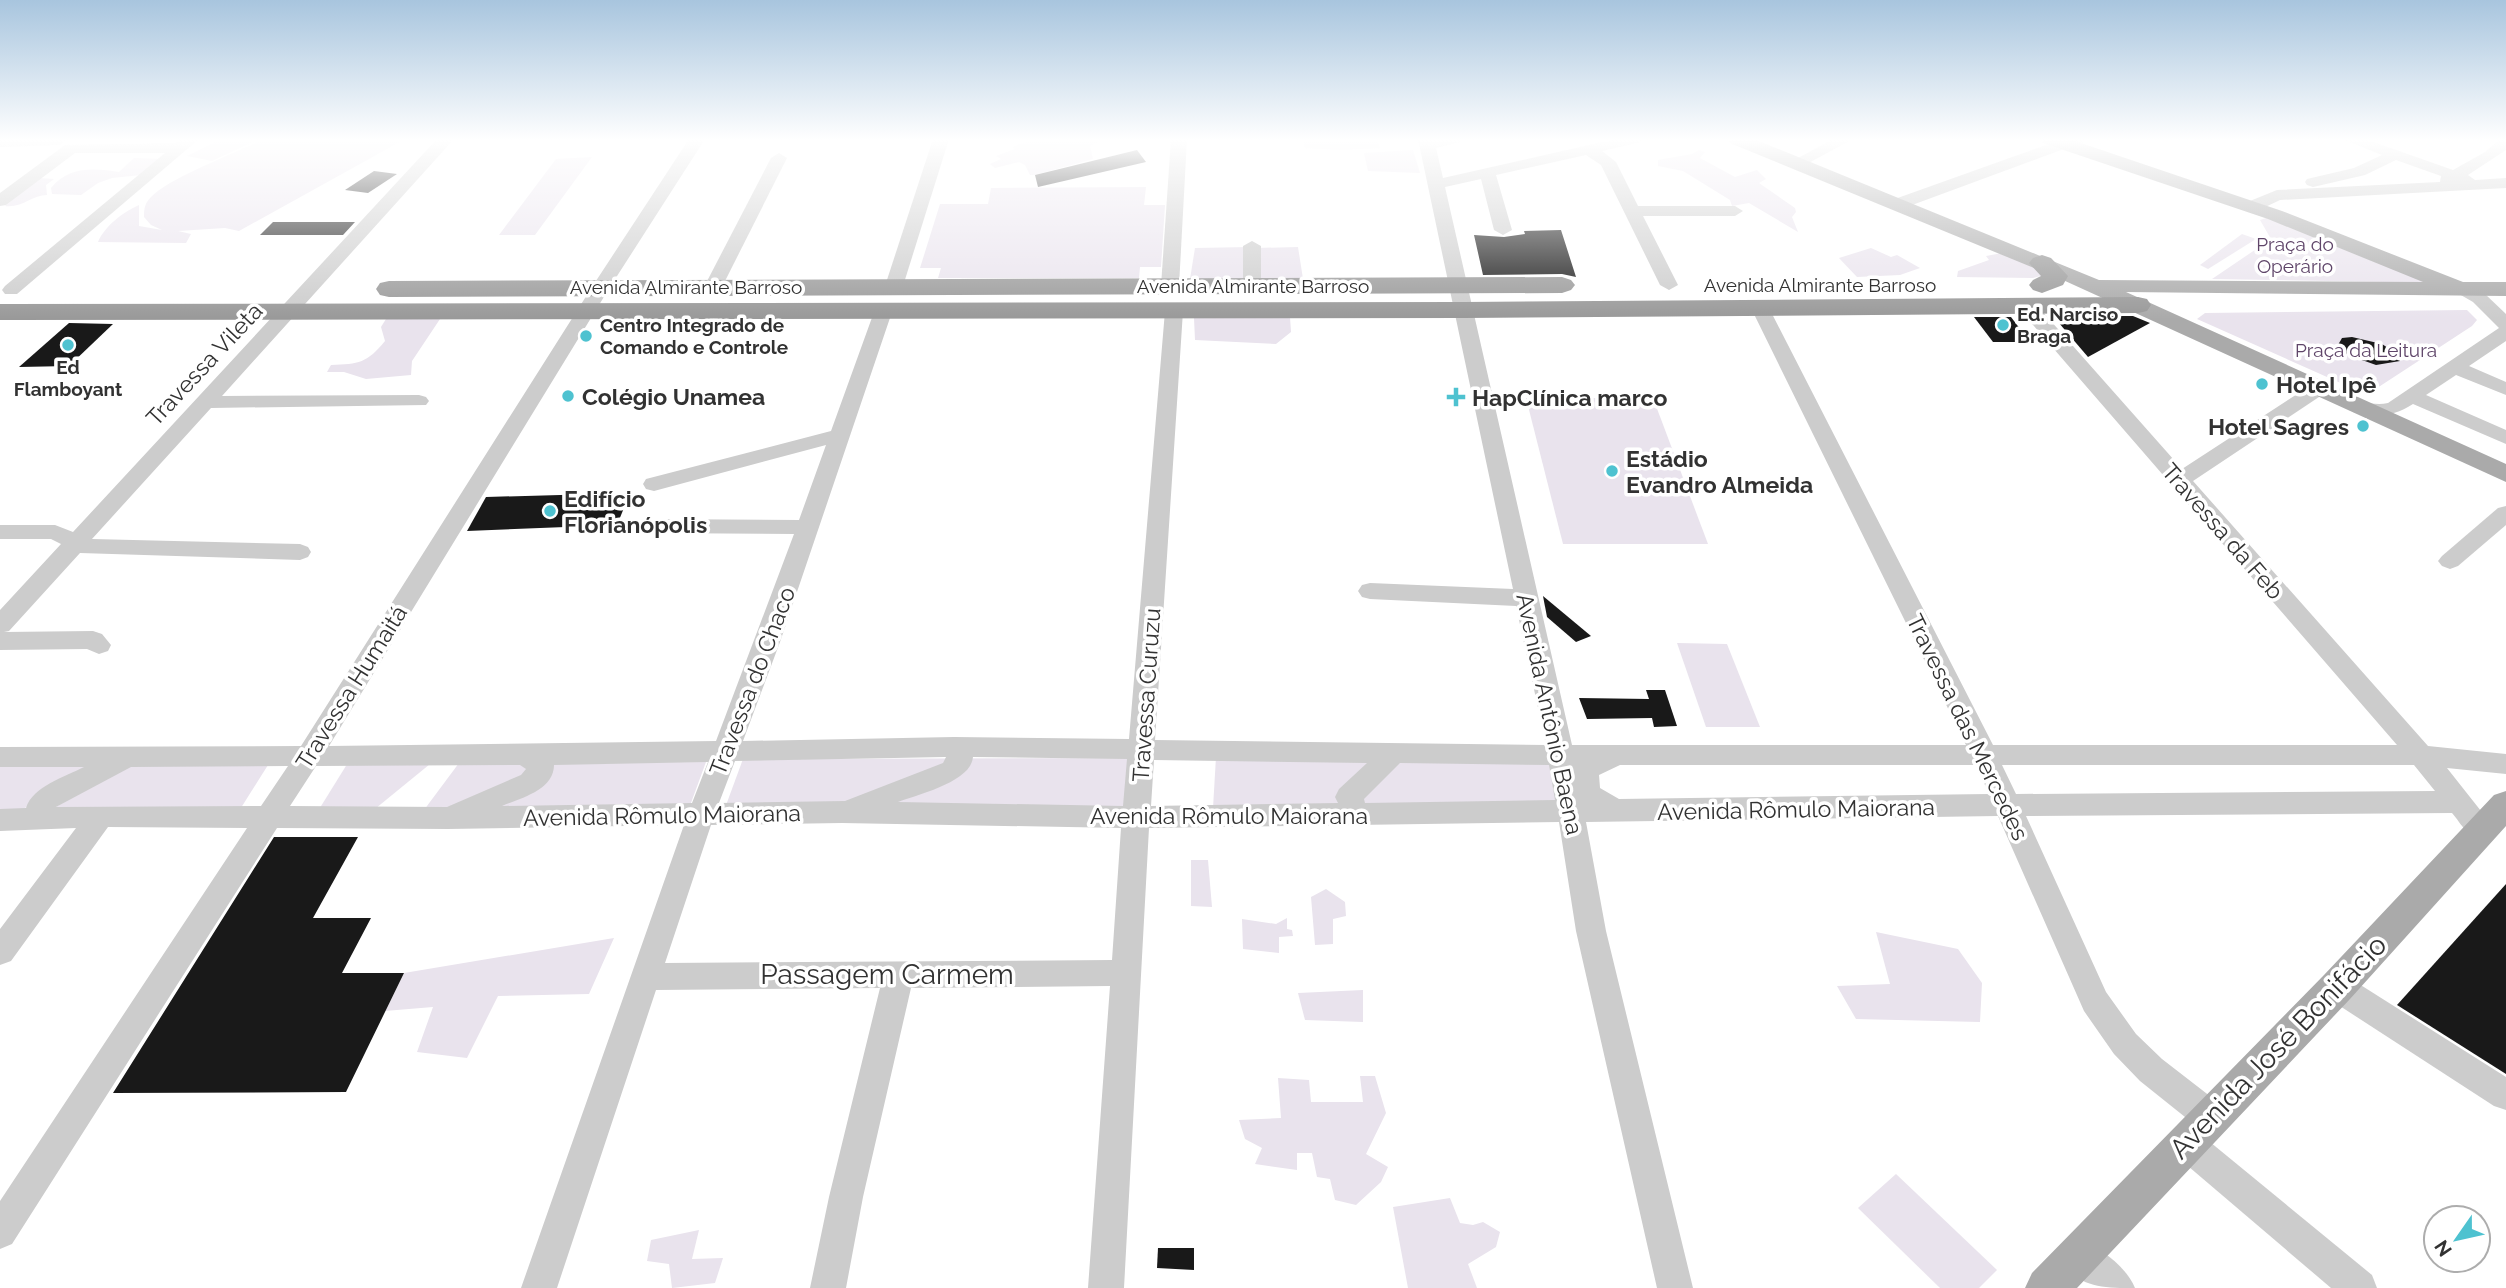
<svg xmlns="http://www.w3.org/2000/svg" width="2506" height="1288" font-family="Raleway,sans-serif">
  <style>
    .green { fill: #e9e3ed }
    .building { fill: #191919 }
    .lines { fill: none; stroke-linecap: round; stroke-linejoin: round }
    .minor { fill: #ccc; fill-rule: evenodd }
    .major { fill: #aaa; fill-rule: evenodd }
    .highway { fill: #999; fill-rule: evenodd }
    .poi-dot { fill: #4ec2d0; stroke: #fff; stroke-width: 2.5 }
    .labels { text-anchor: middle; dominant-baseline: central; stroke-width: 7; stroke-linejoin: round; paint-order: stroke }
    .far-park-label { font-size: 19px; fill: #5f4569; stroke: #fff }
    .far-street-label { font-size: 19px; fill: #323232; stroke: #fff }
    .far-poi-label { font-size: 19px; font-weight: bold; fill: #323232; stroke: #fff; text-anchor: start }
    .street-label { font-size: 23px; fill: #323232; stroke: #fff }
    .poi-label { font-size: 23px; font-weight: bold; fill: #323232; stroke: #fff; text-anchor: start }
    .near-street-label { font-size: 28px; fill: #323232; stroke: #fff }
  </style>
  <rect width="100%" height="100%" fill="#fff"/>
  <g class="green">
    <polygon points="221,139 259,139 212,161 187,156"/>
    <path d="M264,139h141l-166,92 -14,-3 -47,3 13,3 -5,9 -88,-1c7,-16 25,-30 41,-37v21l23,4 -11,-5 -7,-8c0,-9 1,-14 7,-20 18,-19 87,-45 113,-58z"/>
    <polygon points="1048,139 1106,139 1090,146 1093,159 1035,175 1030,175 1025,165 1019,162 995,168 990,164 1001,159 996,156 1015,149 1013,147 1021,143"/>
    <polygon points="1315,139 1378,141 1380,148 1340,150 1305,148 1303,142"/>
    <polygon points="1413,150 1420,173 1368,171 1364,153"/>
    <polygon points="1699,150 1705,152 1700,158 1735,177 1757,170 1766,179 1759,183 1795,208 1796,212 1792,217 1798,232 1749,203 1732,206 1730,200 1683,171 1658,166 1658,160 1692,154"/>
    <polygon points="592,157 535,235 499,235 556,159"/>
    <path d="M134,158l27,1 -20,16 -29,3 -14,5 -17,12 -29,-1 -1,-6c18,-22 43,-20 68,-16z"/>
    <path d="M39,178l15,1 -8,6 1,10c-15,0 -24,13 -42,11z"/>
    <polygon points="1146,187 1144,205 1165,205 1161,267 1140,267 1139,278 938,278 941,268 920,268 940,204 988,204 991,188"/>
    <polygon points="2269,217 2440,283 2212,279 2271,239 2260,220"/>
    <polygon points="2242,234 2256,239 2208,269 2200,265"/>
    <polygon points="1249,247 1248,279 1190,279 1195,248"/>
    <polygon points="1298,247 1303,279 1255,280 1256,248"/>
    <polygon points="1871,248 1891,257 1897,255 1920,268 1900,275 1857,277 1839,258"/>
    <polygon points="2002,253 2034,262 2044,275 2033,278 1957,277 1958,271 1989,260 1986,256"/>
    <polygon points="2467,310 2477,320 2472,326 2371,392 2354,389 2197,319 2205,313"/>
    <polygon points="1263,313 1265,318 1290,317 1291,332 1276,344 1195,340 1194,318"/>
    <path d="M386,319h54l-28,42 -1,14 -45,4 -22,-7h-17l4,-7c28,-1 36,-2 54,-24l-4,-14z"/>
    <polygon points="1526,398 1653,398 1708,544 1563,544"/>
    <polygon points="1677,643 1727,644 1760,727 1706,727"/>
    <polygon points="1216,757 1550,761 1558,808 1213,808"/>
    <polygon points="1131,758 1123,812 725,808 743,759"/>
    <polygon points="104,761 20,811 0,811 0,762"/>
    <polygon points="349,761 430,764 370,813 318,811"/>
    <polygon points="706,762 688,811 424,810 459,763"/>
    <polygon points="124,764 268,765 239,811 51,810"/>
    <polygon points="1191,860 1208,860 1212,907 1191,906"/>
    <polygon points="1326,889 1345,902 1346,916 1333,919 1333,944 1315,945 1311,897"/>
    <polygon points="1287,918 1287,929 1292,930 1293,936 1279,937 1279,953 1243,949 1242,919 1276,924"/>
    <polygon points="1876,932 1958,949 1982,983 1980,1022 1856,1019 1837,986 1890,984"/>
    <polygon points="614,938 589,994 498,996 467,1058 417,1052 433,1007 385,1011 404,973"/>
    <polygon points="1363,990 1363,1022 1305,1020 1298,993"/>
    <polygon points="1360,1076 1375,1076 1386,1113 1366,1154 1388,1167 1381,1182 1356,1205 1335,1200 1330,1179 1317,1177 1312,1153 1297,1153 1297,1170 1255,1164 1262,1148 1245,1139 1239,1120 1281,1118 1278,1078 1309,1080 1311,1102 1363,1102"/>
    <polygon points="1896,1174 1997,1270 1979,1288 1940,1288 1858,1208"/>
    <polygon points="1450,1198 1460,1223 1473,1225 1483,1222 1500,1232 1496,1247 1468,1264 1477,1288 1408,1288 1393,1207"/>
    <polygon points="699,1230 692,1259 723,1258 715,1283 672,1288 669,1264 647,1261 651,1240"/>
  </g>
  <g class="building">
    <polygon points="1137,150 1146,162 1038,187 1035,175"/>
    <polygon points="374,171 397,174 368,193 345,190"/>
    <polygon points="273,222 355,222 343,235 260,235"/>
    <polygon points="1561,230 1576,277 1562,274 1483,275 1474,235 1504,237 1525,234 1524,231"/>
    <polygon points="2053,316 2133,316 2150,323 2088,357"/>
    <polygon points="1974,317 2011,317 2030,342 1993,342"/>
    <polygon points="69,323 113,324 69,366 19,367"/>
    <polygon points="2352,337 2382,344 2391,350 2400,361 2376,365 2348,355 2338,345 2342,338"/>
    <polygon points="630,493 617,525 467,531 486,497"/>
    <polygon points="1543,596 1591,636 1576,642 1547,617"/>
    <polygon points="1646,690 1665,690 1677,726 1654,727 1652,718 1587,719 1579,698 1649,699"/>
    <polygon points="274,837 358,837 313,918 371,918 342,973 404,973 346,1092 113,1093"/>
    <polygon points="2506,884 2506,1074 2397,1005"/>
    <polygon points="1158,1248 1194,1248 1194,1270 1157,1268"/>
  </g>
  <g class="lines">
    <g class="minor">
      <polygon points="0,139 66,139 67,140 59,145 0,147"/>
      <polygon points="181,139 199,139 17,294 5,294 2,290 5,286 165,153 75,153 6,205 0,206 0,193 65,145 176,143"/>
      <polygon points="437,139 454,139 222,396 419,395 426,397 429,401 426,405 211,408 92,539 300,544 308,547 311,552 308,557 300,560 80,553 9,631 4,632 93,631 102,634 111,645 108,651 99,654 87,649 0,650 0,610 61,544 51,539 0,539 0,525 55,525 73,532"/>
      <path d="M689,139h16l-95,148 -281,459 387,-5 78,-207 -149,-1 -8,-2 -3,-5 3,-5 8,-2 154,1 27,-75 -172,46 -8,-2 -3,-5 3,-5 185,-48 43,-119 9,-6 9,6 -112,330 -37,99 211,-4 175,2 36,-428 9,-6 9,6 -28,429 391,5 -30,-139 -146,-7 -8,-2 -4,-6 4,-6 8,-2 143,6 -95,-450h45l-3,3 -24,6 7,30 172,-39h29l-3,3 -39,9 14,11 22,44h97l8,5 -8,5h-92l35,69 -9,5 -9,-5 -59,-120 -15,-10 -90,20 16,55 -9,5 -9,-5 -13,-51 -36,8 127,558h394l-215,-437 9,-6 9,6 224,437h404l-377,-435 -2,-4 2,-4h14l148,167 129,-84h14l3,4 -3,4 -132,88 235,265 78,8v20l-59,-6 49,62 -4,8c-21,7 -28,-11 -40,-25l-426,3 80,176 30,42 26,25 62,48 4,11 -4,11 -12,5 -12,-5 -60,-48 -26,-27 -30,-43 -86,-195 -412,6 20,109 87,357h-36l-81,-357 -17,-109 -410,6 -25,460h-36l22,-302 -199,2 -48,209 -17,91h-36l19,-91 51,-209 -224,2 -99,298h-36l163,-463 -236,4 -171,-1 -265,416 -12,5v-48l247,-373 -139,-1 -97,134 -11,4v-36l76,-101 -76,3v-22l26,-1c7,-22 39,-31 58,-41h-84v-20l301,-1 291,-459zM946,757l-3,6 -98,38 -126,2 16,-42zM973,757l154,2 -4,47 -225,-4c21,-8 73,-20 75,-45zM1154,760l213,3 -28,26 -4,8 3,6 -187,3zM708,762l-16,41 -190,3c19,-8 52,-16 52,-41zM1400,763l149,2 6,35 -190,3 -1,-4zM520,765l6,4 -5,6 -74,32 -157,-1 26,-40zM1620,765h356l13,29 -370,5 -19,-11 -1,-13zM2002,765h412l21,26 -419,3zM288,766l-27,40 -205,1 75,-40zM842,823l279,5 -9,132 -447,3 46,-138z"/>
      <polygon points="933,139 949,139 903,286 894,291 888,290 885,286"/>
      <polygon points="1171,139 1187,139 1179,286 1170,291 1161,286"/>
      <polygon points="1833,139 1853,139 1803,166 1797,168 1789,163"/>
      <polygon points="2063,139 2086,139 2083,142 1904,208 1892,208 1890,204 1892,200"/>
      <polygon points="2342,139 2365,139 2453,170 2485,152 2500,139 2506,139 2506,150 2468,175 2475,180 2506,178 2506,188 2280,200 2257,211 2245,211 2243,207 2245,203 2277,190 2440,182 2441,176 2396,160 2365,175 2313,187 2307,185 2305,182 2307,179 2354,168 2382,155"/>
      <polygon points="779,153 787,158 722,287 713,292 707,291 704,287 771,158"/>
      <polygon points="1252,241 1261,246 1261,286 1252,291 1243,286 1243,246"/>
      <path d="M2456,282l29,12 21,20v27l-37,25 37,16v13l-50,-20 -30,20 80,35v14l-93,-40c-20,13 -38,14 -60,8l-3,-4 3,-4c12,-3 23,2 35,-1l111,-75 -26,-26 -26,-15z"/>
      <polygon points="2506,506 2506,525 2458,566 2450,569 2442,566 2438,561 2442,556 2498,508"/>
      <polygon points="2337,973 2348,977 2506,1077 2506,1110 2494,1106 2326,997 2322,987 2326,977"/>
      <polygon points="2187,1128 2199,1133 2372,1275 2377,1288 2331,1288 2175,1155 2170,1144 2175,1133"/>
      <path d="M2078,1238c21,9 48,28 57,50 -34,0 -59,0 -75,-32l5,-13z"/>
    </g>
    <g class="major">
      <polygon points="1728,139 1754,139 2099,280 2423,282 2268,219 2043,143 2041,139 2069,139 2282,211 2463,282 2506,282 2506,296 2126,292 2506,464 2506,482 2063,280 1730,143"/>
      <polygon points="2506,791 2506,826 2350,999 2077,1288 2025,1288 2032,1273 2324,975 2494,795"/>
    </g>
    <g class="highway">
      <polygon points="2042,255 2051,258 2068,276 2063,285 2042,293 2033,290 2029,285 2033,280 2041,276 2029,263 2033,258"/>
      <polygon points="1562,277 1571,280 1575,285 1571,290 1562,293 389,297 380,295 376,289 380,283 389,281"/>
      <polygon points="2138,297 2147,299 2151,305 2147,311 2138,313 1464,318 0,320 0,304 1464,302"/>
    </g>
  </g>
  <linearGradient id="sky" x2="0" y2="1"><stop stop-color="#a8c5de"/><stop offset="0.44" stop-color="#fff"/><stop offset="1" stop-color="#fff" stop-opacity="0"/></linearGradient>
  <rect width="2506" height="319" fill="url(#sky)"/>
  <g class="poi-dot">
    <circle cx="2003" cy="325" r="7"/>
    <circle cx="586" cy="336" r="7"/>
    <circle cx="68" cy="345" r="7"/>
    <circle cx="2262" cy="384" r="7"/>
    <circle cx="568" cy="396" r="7"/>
    <path d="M1452.5 386.5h7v7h7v7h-7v7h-7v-7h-7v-7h7z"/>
    <circle cx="2363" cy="426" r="7"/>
    <circle cx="1612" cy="471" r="7"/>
    <circle cx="550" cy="511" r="7"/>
  </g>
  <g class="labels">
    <g class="far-park-label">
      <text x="2295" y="244">Praça do<tspan x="2295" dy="22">Operário</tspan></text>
      <text x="2366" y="350">Praça da Leitura</text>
    </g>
    <g class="far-street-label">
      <text x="1820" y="285">Avenida Almirante Barroso</text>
      <text x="1253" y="286">Avenida Almirante Barroso</text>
      <text x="686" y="287">Avenida Almirante Barroso</text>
    </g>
    <g class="far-poi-label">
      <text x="2017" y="314">Ed. Narciso<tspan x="2017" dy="22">Braga</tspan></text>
      <text x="600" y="325">Centro Integrado de<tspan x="600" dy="22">Comando e Controle</tspan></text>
      <text x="68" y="367" text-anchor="middle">Ed<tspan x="68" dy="22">Flamboyant</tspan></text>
    </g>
    <g class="street-label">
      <text transform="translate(204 364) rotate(-47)">Travessa Vileta</text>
      <text transform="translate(2223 531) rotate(49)">Travessa da Feb</text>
      <text transform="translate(752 681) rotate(-69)">Travessa do Chaco</text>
      <text transform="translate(351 687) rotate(-58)">Travessa Humaitá</text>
      <text transform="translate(1146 695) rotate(-86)">Travessa Curuzu</text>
      <text transform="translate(1550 714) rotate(78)">Avenida Antônio Baena</text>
      <text transform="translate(1968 727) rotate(64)">Travessa das Mercedes</text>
      <text transform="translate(1796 809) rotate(-1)">Avenida Rômulo Maiorana</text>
      <text transform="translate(662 815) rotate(-1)">Avenida Rômulo Maiorana</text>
      <text x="1229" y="815">Avenida Rômulo Maiorana</text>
    </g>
    <g class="poi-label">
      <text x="2276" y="384">Hotel Ipê</text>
      <text x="582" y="396">Colégio Unamea</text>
      <text x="1472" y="397">HapClínica marco</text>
      <text x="2349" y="426" text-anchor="end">Hotel Sagres</text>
      <text x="1626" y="458">Estádio<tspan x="1626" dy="26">Evandro Almeida</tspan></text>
      <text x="564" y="498">Edifício<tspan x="564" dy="26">Florianópolis</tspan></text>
    </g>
    <g class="near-street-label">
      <text x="887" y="974">Passagem Carmem</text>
      <text transform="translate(2278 1047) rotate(-46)">Avenida José Bonifácio</text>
    </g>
  </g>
  <g transform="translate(2457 1239) rotate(236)"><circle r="33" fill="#ffffff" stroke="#adadad" stroke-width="2"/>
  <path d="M0-5L12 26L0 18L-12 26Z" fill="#4ec2d0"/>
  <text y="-10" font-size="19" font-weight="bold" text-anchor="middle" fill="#323232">N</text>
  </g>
</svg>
